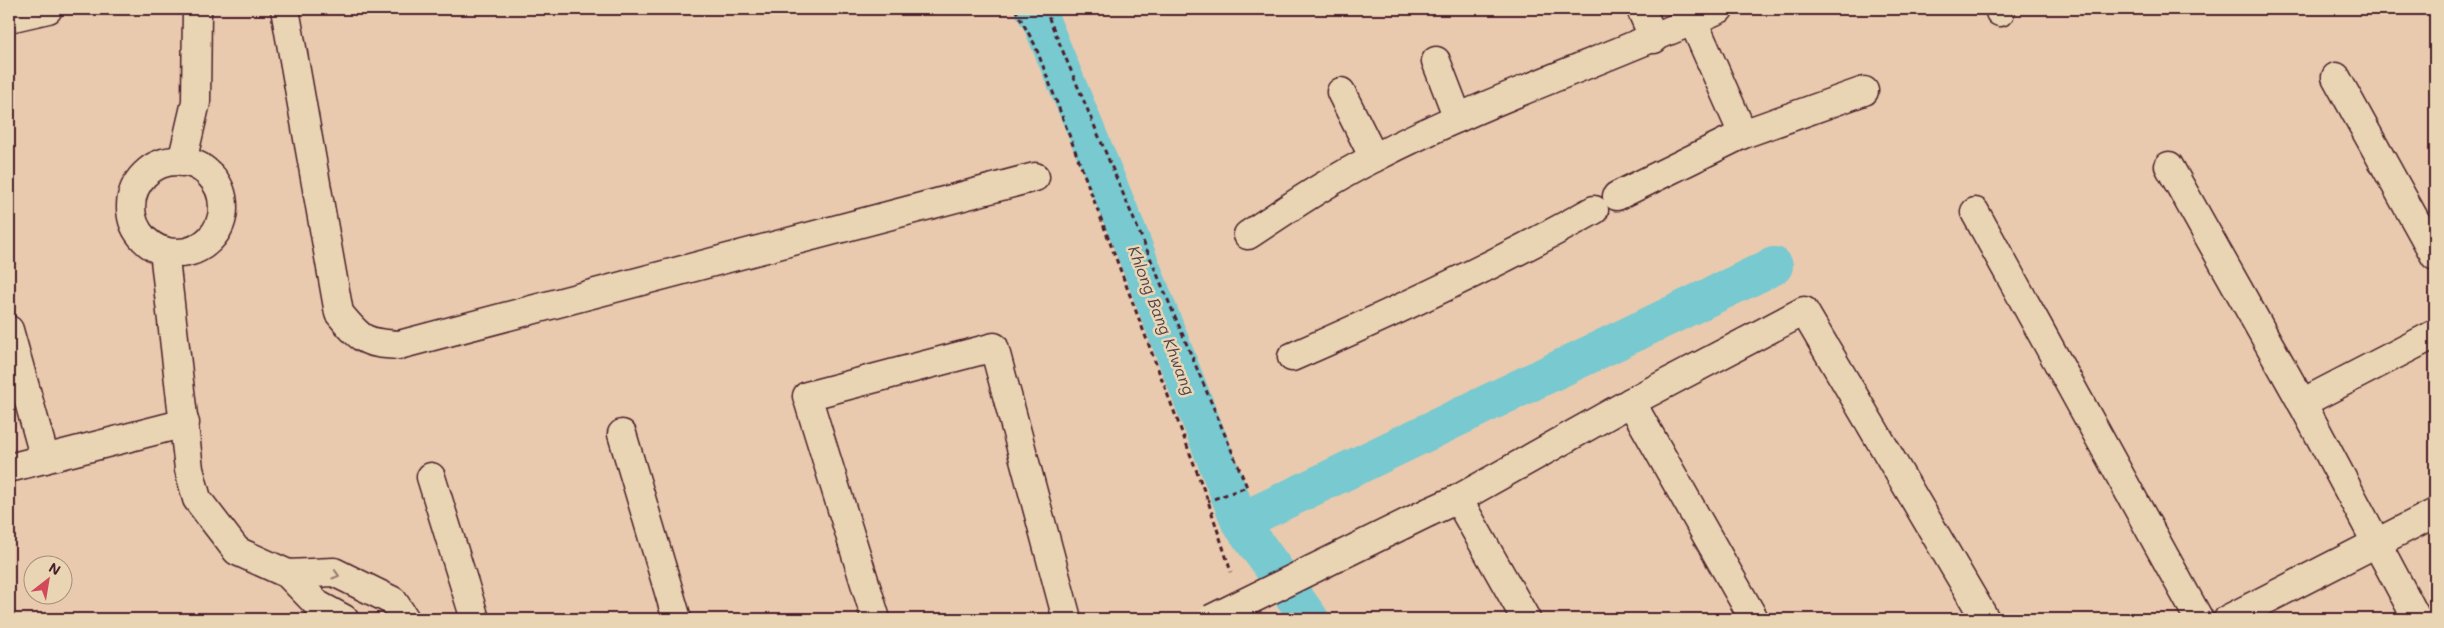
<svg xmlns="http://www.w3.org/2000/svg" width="2444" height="628" font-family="Mali,sans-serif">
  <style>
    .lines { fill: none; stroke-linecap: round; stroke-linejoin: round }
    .canal { stroke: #78c9d0; stroke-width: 38 }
    .minor-casing { stroke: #4a1f2b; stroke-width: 31 }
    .path { stroke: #4a1f2b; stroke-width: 3; stroke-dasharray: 5 4; stroke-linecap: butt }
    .minor { stroke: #e9d5b4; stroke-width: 28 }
    .minor-bridge-casing { stroke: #4a1f2b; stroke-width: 31; stroke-linecap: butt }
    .minor-bridge { stroke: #e9d5b4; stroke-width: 28 }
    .oneway { stroke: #9a7a70 }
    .labels { text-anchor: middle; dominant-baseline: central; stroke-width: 5; stroke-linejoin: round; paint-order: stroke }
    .water-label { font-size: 16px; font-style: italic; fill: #53414c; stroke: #e9d5b4 }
  </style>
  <rect width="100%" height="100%" fill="#e9caae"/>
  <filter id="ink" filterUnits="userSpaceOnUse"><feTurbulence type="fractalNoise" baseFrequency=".02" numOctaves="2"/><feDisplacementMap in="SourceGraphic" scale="10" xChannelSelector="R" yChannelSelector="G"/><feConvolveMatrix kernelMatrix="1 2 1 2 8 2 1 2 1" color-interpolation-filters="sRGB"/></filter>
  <g filter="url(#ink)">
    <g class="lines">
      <g class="canal">
        <polyline points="1034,9 1041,21 1127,230 1240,522 1310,619"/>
        <polyline points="1240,522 1774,266"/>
      </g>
      <defs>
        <g id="minor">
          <path d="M285,9l54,304c22,27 25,30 60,32l636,-168"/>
          <polyline points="1641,9 1654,39"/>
          <polyline points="1999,9 2000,12"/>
          <polyline points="9,18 48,9"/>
          <polyline points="1693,21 1743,134 1864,91"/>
          <polyline points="1436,61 1458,118"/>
          <polyline points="2336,77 2435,256"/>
          <polyline points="1341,92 1374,158"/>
          <circle cx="177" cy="207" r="46"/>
          <polyline points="182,162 196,102 197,9"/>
          <polyline points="2169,166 2302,403 2417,619"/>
          <polyline points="1617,196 1743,134"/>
          <polyline points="1975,212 2199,619"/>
          <path d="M1248,235c41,-27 82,-55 126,-77 111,-58 231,-97 345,-149"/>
          <polyline points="164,251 189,469 197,499 237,551 288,574 318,605 344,619"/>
          <polyline points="9,330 45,459"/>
          <path d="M1292,357c103,-45 204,-92 302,-147"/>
          <polyline points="1631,402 1754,619"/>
          <polyline points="2302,403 2435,334"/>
          <polyline points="622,434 677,619"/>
          <polyline points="9,468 185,423"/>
          <polyline points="431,477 475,619"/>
          <polyline points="1458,499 1526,619"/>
          <polyline points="1429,512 1458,499 1631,402 1804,311 1985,619"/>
          <polyline points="288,574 334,572 393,601 405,619"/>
          <polyline points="876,619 807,396 994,347 1067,619"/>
          <polyline points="2228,619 2435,513"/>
        </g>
      </defs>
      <use href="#minor" class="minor-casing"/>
      <g class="path">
        <polyline points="1015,9 1035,45 1208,501 1231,572"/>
        <polyline points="1045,9 1247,487 1208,501"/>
      </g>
      <use href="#minor" class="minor"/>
      <defs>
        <polyline id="minor-bridge" points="1211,619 1429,512"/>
      </defs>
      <use href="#minor-bridge" class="minor-bridge-casing"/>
      <use href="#minor-bridge" class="minor-bridge"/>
    </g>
    <defs><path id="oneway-chevron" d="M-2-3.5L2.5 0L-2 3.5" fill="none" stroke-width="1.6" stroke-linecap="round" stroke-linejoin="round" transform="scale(1.25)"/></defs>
    <use class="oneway" href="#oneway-chevron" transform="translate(336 575) rotate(17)"/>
  </g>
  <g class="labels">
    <g class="water-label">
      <text transform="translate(1162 320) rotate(69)">Khlong Bang Khwang</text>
    </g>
  </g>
  <rect width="2444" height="628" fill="none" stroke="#e9d5b4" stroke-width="30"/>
  <rect x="15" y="15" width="2414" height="598" fill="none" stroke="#4a1f2b" stroke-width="2" filter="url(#ink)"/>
  <g transform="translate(48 580) rotate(31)"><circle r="24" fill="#e9d5b4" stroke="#a98c7d"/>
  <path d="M0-4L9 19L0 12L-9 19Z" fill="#d1495b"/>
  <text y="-8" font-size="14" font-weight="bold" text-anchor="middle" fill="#4a1f2b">N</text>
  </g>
</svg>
